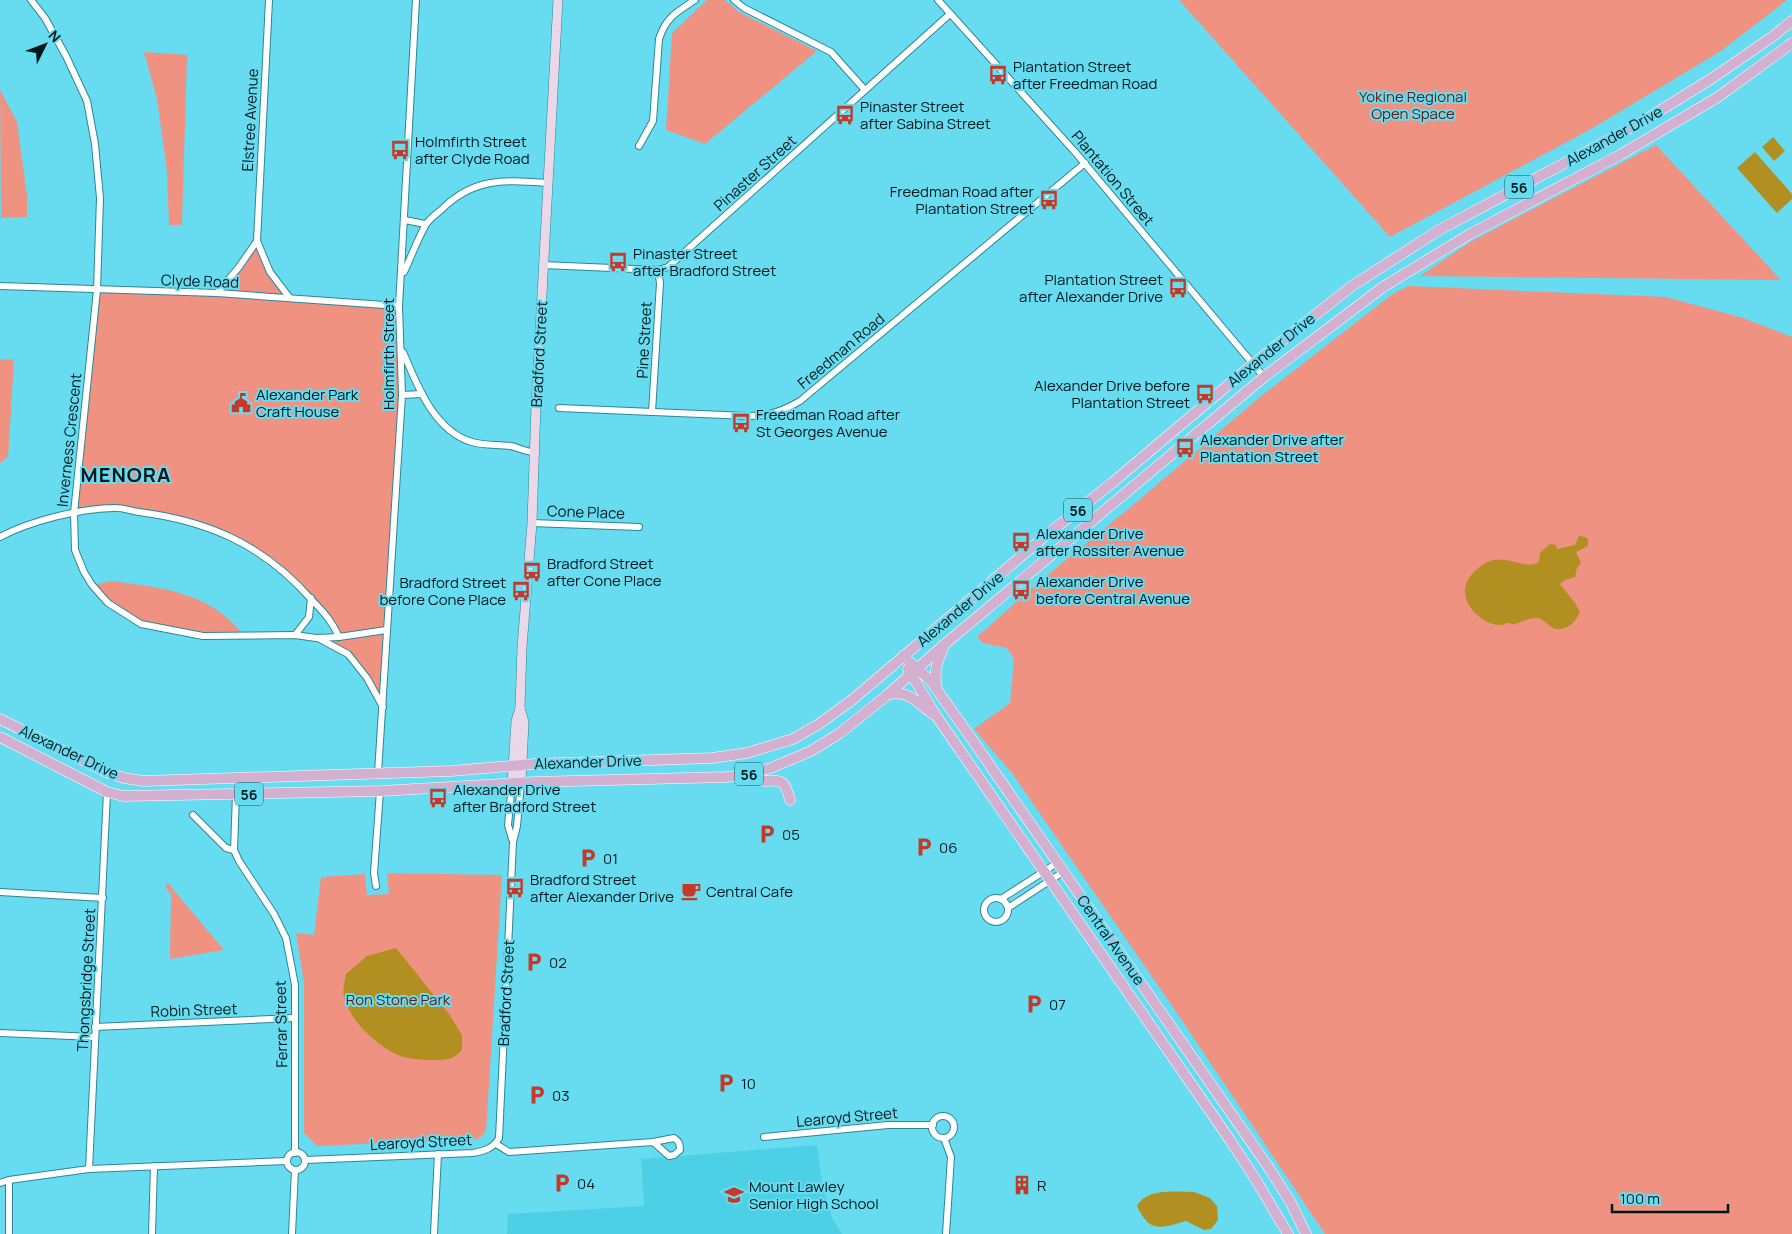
<svg xmlns="http://www.w3.org/2000/svg" width="1792" height="1234" font-family="Manrope,sans-serif">
  <style>
    .built { fill: #4bd0e6 }
    .green { fill: #f09281 }
    .water { fill: #b18f20 }
    .lines { fill: none; stroke-linecap: round; stroke-linejoin: round }
    .street-casing { stroke: #2b8796; stroke-width: 8 }
    .secondary-casing { stroke: #2b8796; stroke-width: 10 }
    .primary-casing { stroke: #fff; stroke-width: 11 }
    .street { stroke: #fff; stroke-width: 6 }
    .secondary { stroke: #ead8e8; stroke-width: 9 }
    .primary { stroke: #d4b0d0; stroke-width: 10 }
    .labels { text-anchor: middle; dominant-baseline: central; stroke-width: 4; stroke-linejoin: round; paint-order: stroke }
    .shield { fill: #67dcf0; stroke: #1f525b; stroke-width: 1 }
    .shield-label { font-size: 14px; font-weight: bold; fill: #00171b }
    .poi-label { font-size: 15px; fill: #00171b; stroke: #67dcf0; text-anchor: start }
    .park-label { font-size: 15px; fill: #66170e; stroke: #67dcf0 }
    .street-label { font-size: 15px; fill: #00171b; stroke: #67dcf0 }
    .district-label { font-size: 20px; font-weight: bold; letter-spacing: 1px; fill: #00171b; stroke: #67dcf0 }
  </style>
  <rect width="100%" height="100%" fill="#67dcf0"/>
  <polygon class="built" points="817,1145 822,1183 832,1218 842,1234 507,1234 508,1214 644,1206 641,1159"/>
  <g class="green">
    <polygon points="707,0 725,0 739,12 817,51 705,144 666,130 672,33"/>
    <polygon points="1179,0 1787,0 1721,51 1591,129 1390,237"/>
    <polygon points="144,52 187,55 182,225 169,225 167,171 157,99"/>
    <polygon points="0,90 17,122 27,196 27,217 1,218"/>
    <polygon points="1656,145 1781,280 1420,276 1472,241"/>
    <polygon points="257,241 270,272 289,297 399,306 402,349 383,707 348,655 316,638 338,637 332,621 271,561 208,527 115,507 74,513 97,290 217,293"/>
    <polygon points="1409,286 1666,297 1743,318 1792,337 1792,1234 1325,1234 1177,1013 1012,773 974,729 1010,703 1014,659 1007,648 983,643 977,637 1040,581 1132,506 1260,397 1394,293"/>
    <polygon points="0,359 14,360 8,457 0,463"/>
    <path d="M112,581c52,7 97,11 132,54l-41,1 -62,-12 -33,-21 -16,-18z"/>
    <polygon points="387,873 502,875 486,1132 478,1139 317,1146 304,1133 304,983 296,933 314,935 321,877 365,874 367,895 389,894"/>
    <polygon points="167,882 224,950 170,959 171,894 166,888"/>
  </g>
  <g class="water">
    <polygon points="1773,137 1785,151 1774,161 1762,147"/>
    <polygon points="1755,152 1792,194 1792,199 1777,213 1737,168"/>
    <path d="M1579,536l6,1 3,2v7l-12,6 5,11 -4,5 -2,9 -10,3 -5,4 15,19 5,9c-4,10 -15,21 -27,16 -6,-3 -9,-9 -16,-10 -9,0 -14,4 -22,6 -4,1 -3,-1 -7,-1 -3,0 -5,2 -7,2 -10,1 -21,-7 -27,-13 -5,-6 -9,-13 -9,-21 0,-8 4,-14 10,-20 26,-26 46,2 64,-9l1,-9 10,-9 6,1 1,4 18,-4z"/>
    <path d="M396,948l53,66 13,21v15c-3,3 -7,6 -10,8 -10,4 -43,2 -54,-3 -22,-10 -48,-34 -54,-58 -2,-7 1,-16 2,-23l21,-18z"/>
    <path d="M1194,1192l16,6 7,8 1,14 -7,9 -7,1 -18,-9c-25,7 -36,13 -49,-15 10,-18 39,-14 57,-14z"/>
  </g>
  <g class="lines">
    <defs>
      <g id="street">
        <polyline points="31,0 45,18 66,56 87,101 95,144 100,198 97,290 74,513 75,550 84,572 92,585 108,603 141,624 203,636 295,635 316,638 339,637 386,630"/>
        <polyline points="269,0 257,241 270,272 289,297"/>
        <polyline points="734,0 744,8 831,52 865,90"/>
        <polyline points="938,0 1075,152 1264,377"/>
        <path d="M639,146l14,-25 6,-82c7,-22 18,-27 36,-39"/>
        <polyline points="405,220 425,224"/>
        <polyline points="543,265 658,270 668,267 950,14"/>
        <path d="M404,272c7,-15 13,-31 21,-46 3,-6 10,-11 16,-16 33,-33 63,-30 107,-27"/>
        <polyline points="0,286 217,293 399,306"/>
        <polyline points="217,293 239,267 257,241"/>
        <path d="M403,352c14,33 31,79 69,90 13,4 26,2 39,4 8,2 15,6 22,6"/>
        <polyline points="402,395 422,394"/>
        <path d="M559,408l189,8c20,0 35,-5 52,-15l285,-238"/>
        <polyline points="652,412 660,283 658,270"/>
        <polyline points="532,523 639,527"/>
        <path d="M0,537c30,-16 78,-28 113,-29 8,-1 18,3 26,4 70,9 124,33 171,86 13,14 21,21 29,39"/>
        <polyline points="295,635 309,617 311,598"/>
        <polyline points="318,638 348,654 367,678 383,707"/>
        <polyline points="378,773 402,395 399,306 416,0"/>
        <polyline points="512,784 508,825 512,839"/>
        <polyline points="236,794 234,850 239,861 274,914 286,938 295,985 295,1153"/>
        <polyline points="193,815 226,848 234,850"/>
        <polyline points="376,886 374,873 380,791"/>
        <polyline points="0,892 103,898"/>
        <circle cx="996" cy="910" r="12"/>
        <polyline points="1001,899 1057,863"/>
        <polyline points="1008,908 1063,872"/>
        <polyline points="95,1027 294,1018"/>
        <polyline points="0,1033 95,1037"/>
        <circle cx="943" cy="1127" r="11"/>
        <polyline points="764,1137 888,1125 933,1125"/>
        <polyline points="944,1138 951,1157 946,1234"/>
        <path d="M496,1144l13,8 144,-10 21,-4c5,3 6,6 6,12l-6,5 -5,1 -16,-14"/>
        <circle cx="296" cy="1161" r="9"/>
        <path d="M305,1160l168,-7c11,-2 21,-5 26,-15l14,-296 4,-16 4,-43"/>
        <polyline points="89,1169 107,792"/>
        <polyline points="0,1183 9,1180 89,1169 287,1161"/>
        <polyline points="9,1234 9,1180"/>
        <polyline points="152,1234 154,1166"/>
        <polyline points="292,1234 295,1170"/>
        <polyline points="434,1234 438,1154"/>
      </g>
      <g id="secondary">
        <polyline points="520,708 524,722 521,783"/>
        <polyline points="512,784 516,721 520,708 522,647 532,523 536,405 558,0"/>
      </g>
      <g id="primary">
        <polyline points="903,656 930,680 969,735 1269,1168 1291,1203 1306,1234"/>
        <polyline points="908,669 937,717 1230,1140 1256,1180 1288,1234"/>
        <path d="M937,688c-3,-15 -1,-25 6,-39"/>
        <path d="M887,695c21,-6 29,7 46,19"/>
        <polyline points="0,719 106,772 124,778 143,781 451,771 534,764 712,758 747,753 793,739 819,724 852,700 1044,537 1112,483 1253,364 1352,286 1439,230 1640,123 1711,79 1772,37 1792,21"/>
        <polyline points="0,737 107,792 123,796 380,791 534,782 726,777 745,775 771,768 811,751 840,733 886,696 945,644 1264,377 1383,287 1470,234 1620,155 1718,97 1792,43"/>
        <path d="M745,775c4,2 8,4 12,5 20,4 26,-8 33,20"/>
      </g>
    </defs>
    <use href="#street" class="street-casing"/>
    <use href="#secondary" class="secondary-casing"/>
    <use href="#primary" class="primary-casing"/>
    <use href="#street" class="street"/>
    <use href="#secondary" class="secondary"/>
    <use href="#primary" class="primary"/>
  </g>
  <defs>
    <symbol id="bus-bare" viewBox="-9 -9 18 18"><path d="M-5-6H5V4H4V6H2V4H-2V6H-4V4H-5ZM-3.5-4V0h7V-4ZM-3.5 1.2v1.5H-2V1.2ZM2 1.2v1.5H3.5V1.2Z" fill="#c53928" stroke="#67dcf0" stroke-width="2.5" paint-order="stroke"/></symbol>
    <symbol id="civic-bare" viewBox="-9 -9 18 18"><path d="M-.6-6.5H3V-4.5H.6V-3L4-1V1h2V6H-6V1h2V-1L-.6-3ZM-1.2 2.5V6h2.4V2.5Z" fill="#c53928" stroke="#67dcf0" stroke-width="2.5" paint-order="stroke"/></symbol>
    <symbol id="parking-bare" viewBox="-9 -9 18 18"><path d="M-3.5-5.5H1a3.5 3.5 0 0 1 0 7H-1V5.5H-3.5ZM-1-3.4V-.6H.8a1.4 1.4 0 0 0 0-2.8Z" fill="#c53928" stroke="#67dcf0" stroke-width="2.5" paint-order="stroke"/></symbol>
    <symbol id="cafe-bare" viewBox="-9 -9 18 18"><path d="M-5.5-4.5H6V0H3Q3 3.5 0 3.5H-2.5Q-5.5 3.5-5.5 0ZM3-3.2v2h1.7v-2ZM-6 4.5H4V6H-6Z" fill="#c53928" stroke="#67dcf0" stroke-width="2.5" paint-order="stroke"/></symbol>
    <symbol id="building-bare" viewBox="-9 -9 18 18"><path d="M-4-6H4V6H1V3H-1V6H-4ZM-2.5-4.3h1.7v1.8h-1.7ZM.8-4.3h1.7v1.8H.8ZM-2.5-1h1.7V.8h-1.7ZM.8-1h1.7V.8H.8Z" fill="#c53928" stroke="#67dcf0" stroke-width="2.5" paint-order="stroke"/></symbol>
    <symbol id="school-bare" viewBox="-9 -9 18 18"><path d="M0-5L7-2L0 1L-7-2ZM-4 1L0 2.5L4 1V4Q0 6-4 4Z" fill="#c53928" stroke="#67dcf0" stroke-width="2.5" paint-order="stroke"/></symbol>
  </defs>
  <g fill-rule="evenodd">
    <use href="#bus-bare" x="984" y="61" width="28" height="28"/>
    <use href="#bus-bare" x="831" y="101" width="28" height="28"/>
    <use href="#bus-bare" x="386" y="136" width="28" height="28"/>
    <use href="#bus-bare" x="1035" y="186" width="28" height="28"/>
    <use href="#bus-bare" x="604" y="248" width="28" height="28"/>
    <use href="#bus-bare" x="1164" y="274" width="28" height="28"/>
    <use href="#bus-bare" x="1191" y="380" width="28" height="28"/>
    <use href="#civic-bare" x="227" y="389" width="28" height="28"/>
    <use href="#bus-bare" x="727" y="409" width="28" height="28"/>
    <use href="#bus-bare" x="1171" y="434" width="28" height="28"/>
    <use href="#bus-bare" x="1007" y="528" width="28" height="28"/>
    <use href="#bus-bare" x="518" y="558" width="28" height="28"/>
    <use href="#bus-bare" x="1007" y="576" width="28" height="28"/>
    <use href="#bus-bare" x="507" y="577" width="28" height="28"/>
    <use href="#bus-bare" x="424" y="784" width="28" height="28"/>
    <use href="#parking-bare" x="753" y="820" width="28" height="28"/>
    <use href="#parking-bare" x="910" y="833" width="28" height="28"/>
    <use href="#parking-bare" x="574" y="844" width="28" height="28"/>
    <use href="#bus-bare" x="501" y="874" width="28" height="28"/>
    <use href="#cafe-bare" x="677" y="877" width="28" height="28"/>
    <use href="#parking-bare" x="520" y="948" width="28" height="28"/>
    <use href="#parking-bare" x="1020" y="990" width="28" height="28"/>
    <use href="#parking-bare" x="712" y="1069" width="28" height="28"/>
    <use href="#parking-bare" x="523" y="1081" width="28" height="28"/>
    <use href="#parking-bare" x="548" y="1169" width="28" height="28"/>
    <use href="#building-bare" x="1008" y="1171" width="28" height="28"/>
    <use href="#school-bare" x="720" y="1181" width="28" height="28"/>
  </g>
  <g class="labels">
    <g class="shield">
      <rect x="1505" y="175.5" width="28" height="23" rx="4"/>
      <rect x="1064" y="498.5" width="28" height="23" rx="4"/>
      <rect x="735" y="762.5" width="28" height="23" rx="4"/>
      <rect x="235" y="782.5" width="28" height="23" rx="4"/>
    </g>
    <g class="shield-label">
      <text x="1519" y="187">56</text>
      <text x="1078" y="510">56</text>
      <text x="749" y="774">56</text>
      <text x="249" y="794">56</text>
    </g>
    <g class="poi-label">
      <text x="1013" y="66">Plantation Street<tspan x="1013" dy="17">after Freedman Road</tspan></text>
      <text x="860" y="106">Pinaster Street<tspan x="860" dy="17">after Sabina Street</tspan></text>
      <text x="415" y="141">Holmfirth Street<tspan x="415" dy="17">after Clyde Road</tspan></text>
      <text x="1034" y="191" text-anchor="end">Freedman Road after<tspan x="1034" dy="17">Plantation Street</tspan></text>
      <text x="633" y="253">Pinaster Street<tspan x="633" dy="17">after Bradford Street</tspan></text>
      <text x="1163" y="279" text-anchor="end">Plantation Street<tspan x="1163" dy="17">after Alexander Drive</tspan></text>
      <text x="1190" y="385" text-anchor="end">Alexander Drive before<tspan x="1190" dy="17">Plantation Street</tspan></text>
      <text x="256" y="394">Alexander Park<tspan x="256" dy="17">Craft House</tspan></text>
      <text x="756" y="414">Freedman Road after<tspan x="756" dy="17">St Georges Avenue</tspan></text>
      <text x="1200" y="439">Alexander Drive after<tspan x="1200" dy="17">Plantation Street</tspan></text>
      <text x="1036" y="533">Alexander Drive<tspan x="1036" dy="17">after Rossiter Avenue</tspan></text>
      <text x="547" y="563">Bradford Street<tspan x="547" dy="17">after Cone Place</tspan></text>
      <text x="1036" y="581">Alexander Drive<tspan x="1036" dy="17">before Central Avenue</tspan></text>
      <text x="506" y="582" text-anchor="end">Bradford Street<tspan x="506" dy="17">before Cone Place</tspan></text>
      <text x="453" y="789">Alexander Drive<tspan x="453" dy="17">after Bradford Street</tspan></text>
      <text x="782" y="834">05</text>
      <text x="939" y="847">06</text>
      <text x="603" y="858">01</text>
      <text x="530" y="879">Bradford Street<tspan x="530" dy="17">after Alexander Drive</tspan></text>
      <text x="706" y="891">Central Cafe</text>
      <text x="549" y="962">02</text>
      <text x="1049" y="1004">07</text>
      <text x="741" y="1083">10</text>
      <text x="552" y="1095">03</text>
      <text x="577" y="1183">04</text>
      <text x="1037" y="1185">R</text>
      <text x="749" y="1186">Mount Lawley<tspan x="749" dy="17">Senior High School</tspan></text>
    </g>
    <g class="park-label">
      <text x="1413" y="96">Yokine Regional<tspan x="1413" dy="17">Open Space</tspan></text>
      <text x="398" y="999">Ron Stone Park</text>
    </g>
    <g class="street-label">
      <text transform="translate(250 120) rotate(-87)">Elstree Avenue</text>
      <text transform="translate(1614 136) rotate(-29)">Alexander Drive</text>
      <text transform="translate(755 173) rotate(-42)">Pinaster Street</text>
      <text transform="translate(1113 178) rotate(50)">Plantation Street</text>
      <text transform="translate(200 281) rotate(2)">Clyde Road</text>
      <text transform="translate(644 340) rotate(-87)">Pine Street</text>
      <text transform="translate(1271 350) rotate(-39)">Alexander Drive</text>
      <text transform="translate(841 351) rotate(-40)">Freedman Road</text>
      <text transform="translate(388 354) rotate(-90)">Holmfirth Street</text>
      <text transform="translate(539 354) rotate(-87)">Bradford Street</text>
      <text transform="translate(69 440) rotate(-84)">Inverness Crescent</text>
      <text transform="translate(586 512) rotate(2)">Cone Place</text>
      <text transform="translate(960 609) rotate(-40)">Alexander Drive</text>
      <text transform="translate(69 752) rotate(25)">Alexander Drive</text>
      <text transform="translate(588 762) rotate(-2)">Alexander Drive</text>
      <text transform="translate(1111 940) rotate(55)">Central Avenue</text>
      <text transform="translate(86 980) rotate(-87)">Thongsbridge Street</text>
      <text transform="translate(506 993) rotate(-87)">Bradford Street</text>
      <text transform="translate(194 1010) rotate(-2)">Robin Street</text>
      <text transform="translate(281 1024) rotate(-91)">Ferrar Street</text>
      <text transform="translate(847 1117) rotate(-5)">Learoyd Street</text>
      <text transform="translate(421 1142) rotate(-3)">Learoyd Street</text>
    </g>
    <g class="district-label">
      <text x="126" y="474">MENORA</text>
    </g>
  </g>
  <g transform="translate(45 45) rotate(48)" stroke="#67dcf0" stroke-width="4" paint-order="stroke">
  <path d="M0-4L9 19L0 12L-9 19Z" fill="#00171b"/>
  <text y="-8" font-size="14" font-weight="bold" text-anchor="middle" fill="#00171b">N</text>
  </g>
  <path d="M1612 1204v8h116v-8" fill="none" stroke="#00171b" stroke-width="2.5"/>
  <text x="1620" y="1204" font-size="15" fill="#00171b" stroke="#67dcf0" stroke-width="4" paint-order="stroke">100 m</text>
</svg>
